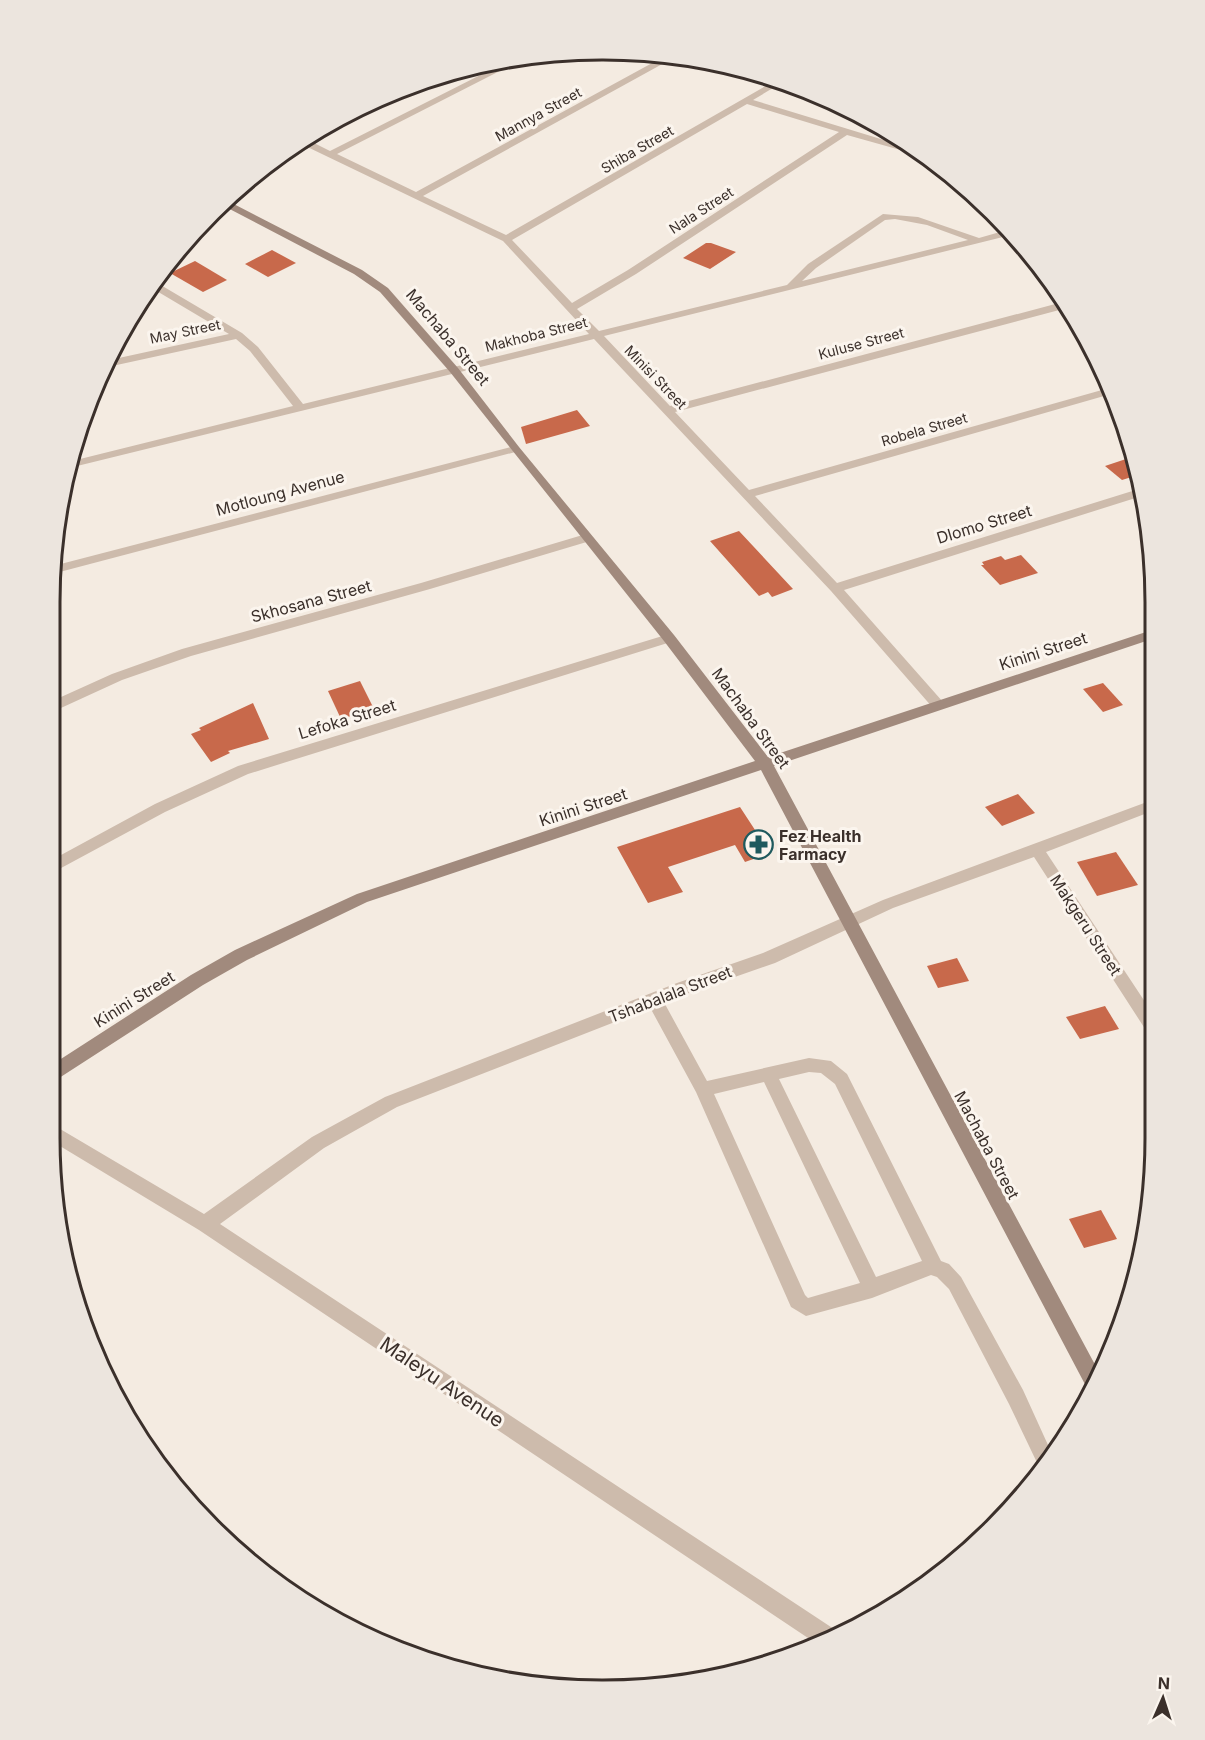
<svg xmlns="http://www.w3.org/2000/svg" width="1205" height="1740" font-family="Inter,sans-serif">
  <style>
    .building { fill: #c8694b }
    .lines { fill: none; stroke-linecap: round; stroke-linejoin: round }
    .lane { fill: #cdbbac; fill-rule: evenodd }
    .street { fill: #cdbbac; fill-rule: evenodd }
    .secondary { fill: #a18a7d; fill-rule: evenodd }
    .labels { text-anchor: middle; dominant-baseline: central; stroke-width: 6; stroke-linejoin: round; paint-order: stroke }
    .far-street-label { font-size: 14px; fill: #3b302b; stroke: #fbf5ee }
    .street-label { font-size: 16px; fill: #3b302b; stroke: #fbf5ee }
    .poi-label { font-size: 16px; font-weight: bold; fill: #3b302b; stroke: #fbf5ee; text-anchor: start }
    .near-street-label { font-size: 20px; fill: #3b302b; stroke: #fbf5ee }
    .rim { fill: none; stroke: #3b302b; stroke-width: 3 }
  </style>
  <rect width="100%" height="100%" fill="#f4ebe1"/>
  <g class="building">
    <polygon points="706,243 711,243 736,252 710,269 683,258"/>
    <polygon points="272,250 296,263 268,277 245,264"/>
    <polygon points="195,261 227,280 203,292 170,273"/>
    <polygon points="577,410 590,426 526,444 521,427"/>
    <polygon points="1132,457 1138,475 1122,480 1105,466"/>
    <polygon points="739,531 793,589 772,597 768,592 759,596 710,541"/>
    <polygon points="1021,555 1038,573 1000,585 981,565 984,565 982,562 1001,556 1005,560"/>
    <polygon points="360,681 374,709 341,719 328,691"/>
    <polygon points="1103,683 1123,705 1103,712 1083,689"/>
    <polygon points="253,703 269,739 228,751 230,753 211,762 191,734 201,730 199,728"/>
    <polygon points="1018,794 1035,813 1002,826 985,807"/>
    <polygon points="740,807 770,853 745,862 735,845 668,867 683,892 648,903 617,847"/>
    <polygon points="1116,852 1138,885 1097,896 1077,862"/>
    <polygon points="957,958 969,981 938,988 927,966"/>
    <polygon points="1105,1006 1119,1029 1080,1039 1066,1017"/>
    <polygon points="1101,1210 1117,1239 1084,1248 1069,1219"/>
  </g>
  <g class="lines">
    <path class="lane" d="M654,993l6,2 47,86 102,-23 22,3 16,13 94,187 8,3 12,13 62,113 30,66 -12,15 -32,-67 -60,-115 -12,-12 -6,-2 -59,23 -66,18 -15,-9 -95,-215 -50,-92 2,-5zM809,1072l12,1 14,11 87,177 -46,16 -97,-198zM764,1082l96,201 -52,15 -3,-3 -91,-201z"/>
    <g class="street">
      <path d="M665,56l10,1 -252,139 83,39 270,-155 7,2 -30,18 167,51 9,7 -82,-23 -211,139 -59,35 22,22 188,-46 21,-21 75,-50 35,3 61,21 28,-8 4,5 -407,101 66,70 389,-103 4,6 -388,103 74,78 360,-102 2,6 -356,102 82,87 305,-95 3,7 -301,95 99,112 2,3 -2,3h-10l-102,-117 -237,-252 -525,129 3,-7 221,-55 -43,-55 -14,-12 -133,29 2,-7 124,-27 -74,-44 4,-6 83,49 16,14 45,57 286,-70 -86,-93 -206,-99 7,-4 26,13 184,-93 13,-1 -190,97 79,38zM747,104l92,28 -211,138 -56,33 -60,-63zM895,219l32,6 41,15 -166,41 14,-13 69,-48z"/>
      <polygon points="515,446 519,447 519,451 52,574 53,566"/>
      <polygon points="586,534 592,538 590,541 430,589 191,656 122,680 50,713 50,702 112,674 182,649 421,583"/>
      <polygon points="669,634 676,638 674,641 248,774 165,812 50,874 50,861 155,804 238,766"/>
      <polygon points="1155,799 1155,810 1046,852 1155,1017 1155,1037 1149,1035 1034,857 893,908 775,963 689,993 397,1107 324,1148 220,1224 837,1631 839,1636 817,1644 199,1230 50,1140 50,1123 204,1214 312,1137 385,1097 677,983 763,953 883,900"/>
    </g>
    <polygon class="secondary" points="226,200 362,270 388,288 458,368 519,447 674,635 768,757 1155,629 1155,638 774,766 1100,1374 1091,1391 1088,1390 761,770 367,902 247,960 203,985 56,1080 50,1082 50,1066 191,975 235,950 357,894 755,761 664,641 450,372 380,292 354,274 220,204"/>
  </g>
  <defs>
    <symbol id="pharmacy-ring" viewBox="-11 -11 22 22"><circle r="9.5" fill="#fbf5ee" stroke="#1f5a5e" stroke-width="1.5"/><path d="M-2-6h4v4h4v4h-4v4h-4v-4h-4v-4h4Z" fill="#1f5a5e"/></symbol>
  </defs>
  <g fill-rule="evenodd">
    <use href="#pharmacy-ring" x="742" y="828" width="33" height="33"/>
  </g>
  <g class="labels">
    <g class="far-street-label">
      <text transform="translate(538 114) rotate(-29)">Mannya Street</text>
      <text transform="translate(637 149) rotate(-30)">Shiba Street</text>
      <text transform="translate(701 210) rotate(-33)">Nala Street</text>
      <text transform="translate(185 331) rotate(-12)">May Street</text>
      <text transform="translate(536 334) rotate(-14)">Makhoba Street</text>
      <text transform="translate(861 343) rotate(-15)">Kuluse Street</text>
      <text transform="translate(656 377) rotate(46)">Minisi Street</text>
      <text transform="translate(924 429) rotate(-16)">Robela Street</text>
    </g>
    <g class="street-label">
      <text transform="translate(448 337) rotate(50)">Machaba Street</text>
      <text transform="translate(280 493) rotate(-15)">Motloung Avenue</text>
      <text transform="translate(984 524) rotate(-17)">Dlomo Street</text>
      <text transform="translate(311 601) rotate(-15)">Skhosana Street</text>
      <text transform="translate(1043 651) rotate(-18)">Kinini Street</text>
      <text transform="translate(751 718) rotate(54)">Machaba Street</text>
      <text transform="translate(347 719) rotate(-17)">Lefoka Street</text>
      <text transform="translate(583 807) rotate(-18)">Kinini Street</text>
      <text transform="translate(1086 925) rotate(57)">Makgeru Street</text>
      <text transform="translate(670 994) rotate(-21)">Tshabalala Street</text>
      <text transform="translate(134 999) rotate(-32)">Kinini Street</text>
      <text transform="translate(987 1145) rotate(62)">Machaba Street</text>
    </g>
    <g class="poi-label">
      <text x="779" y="836">Fez Health<tspan x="779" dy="18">Farmacy</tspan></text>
    </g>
    <g class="near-street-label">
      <text transform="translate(442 1382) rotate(34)">Maleyu Avenue</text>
    </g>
  </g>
  <path d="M0 0H1205V1740H0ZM602 60H603A542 542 0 0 1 1145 602V1138A542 542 0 0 1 603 1680H602A542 542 0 0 1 60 1138V602A542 542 0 0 1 602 60Z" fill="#ece5de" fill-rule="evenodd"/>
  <path class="rim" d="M602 60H603A542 542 0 0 1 1145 602V1138A542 542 0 0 1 603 1680H602A542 542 0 0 1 60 1138V602A542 542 0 0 1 602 60Z"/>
  <g transform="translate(1163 1698) rotate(3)" stroke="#fbf5ee" stroke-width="4.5" paint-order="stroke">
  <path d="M0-4.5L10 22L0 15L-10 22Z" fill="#3b302b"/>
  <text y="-9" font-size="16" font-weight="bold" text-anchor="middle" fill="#3b302b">N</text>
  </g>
</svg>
